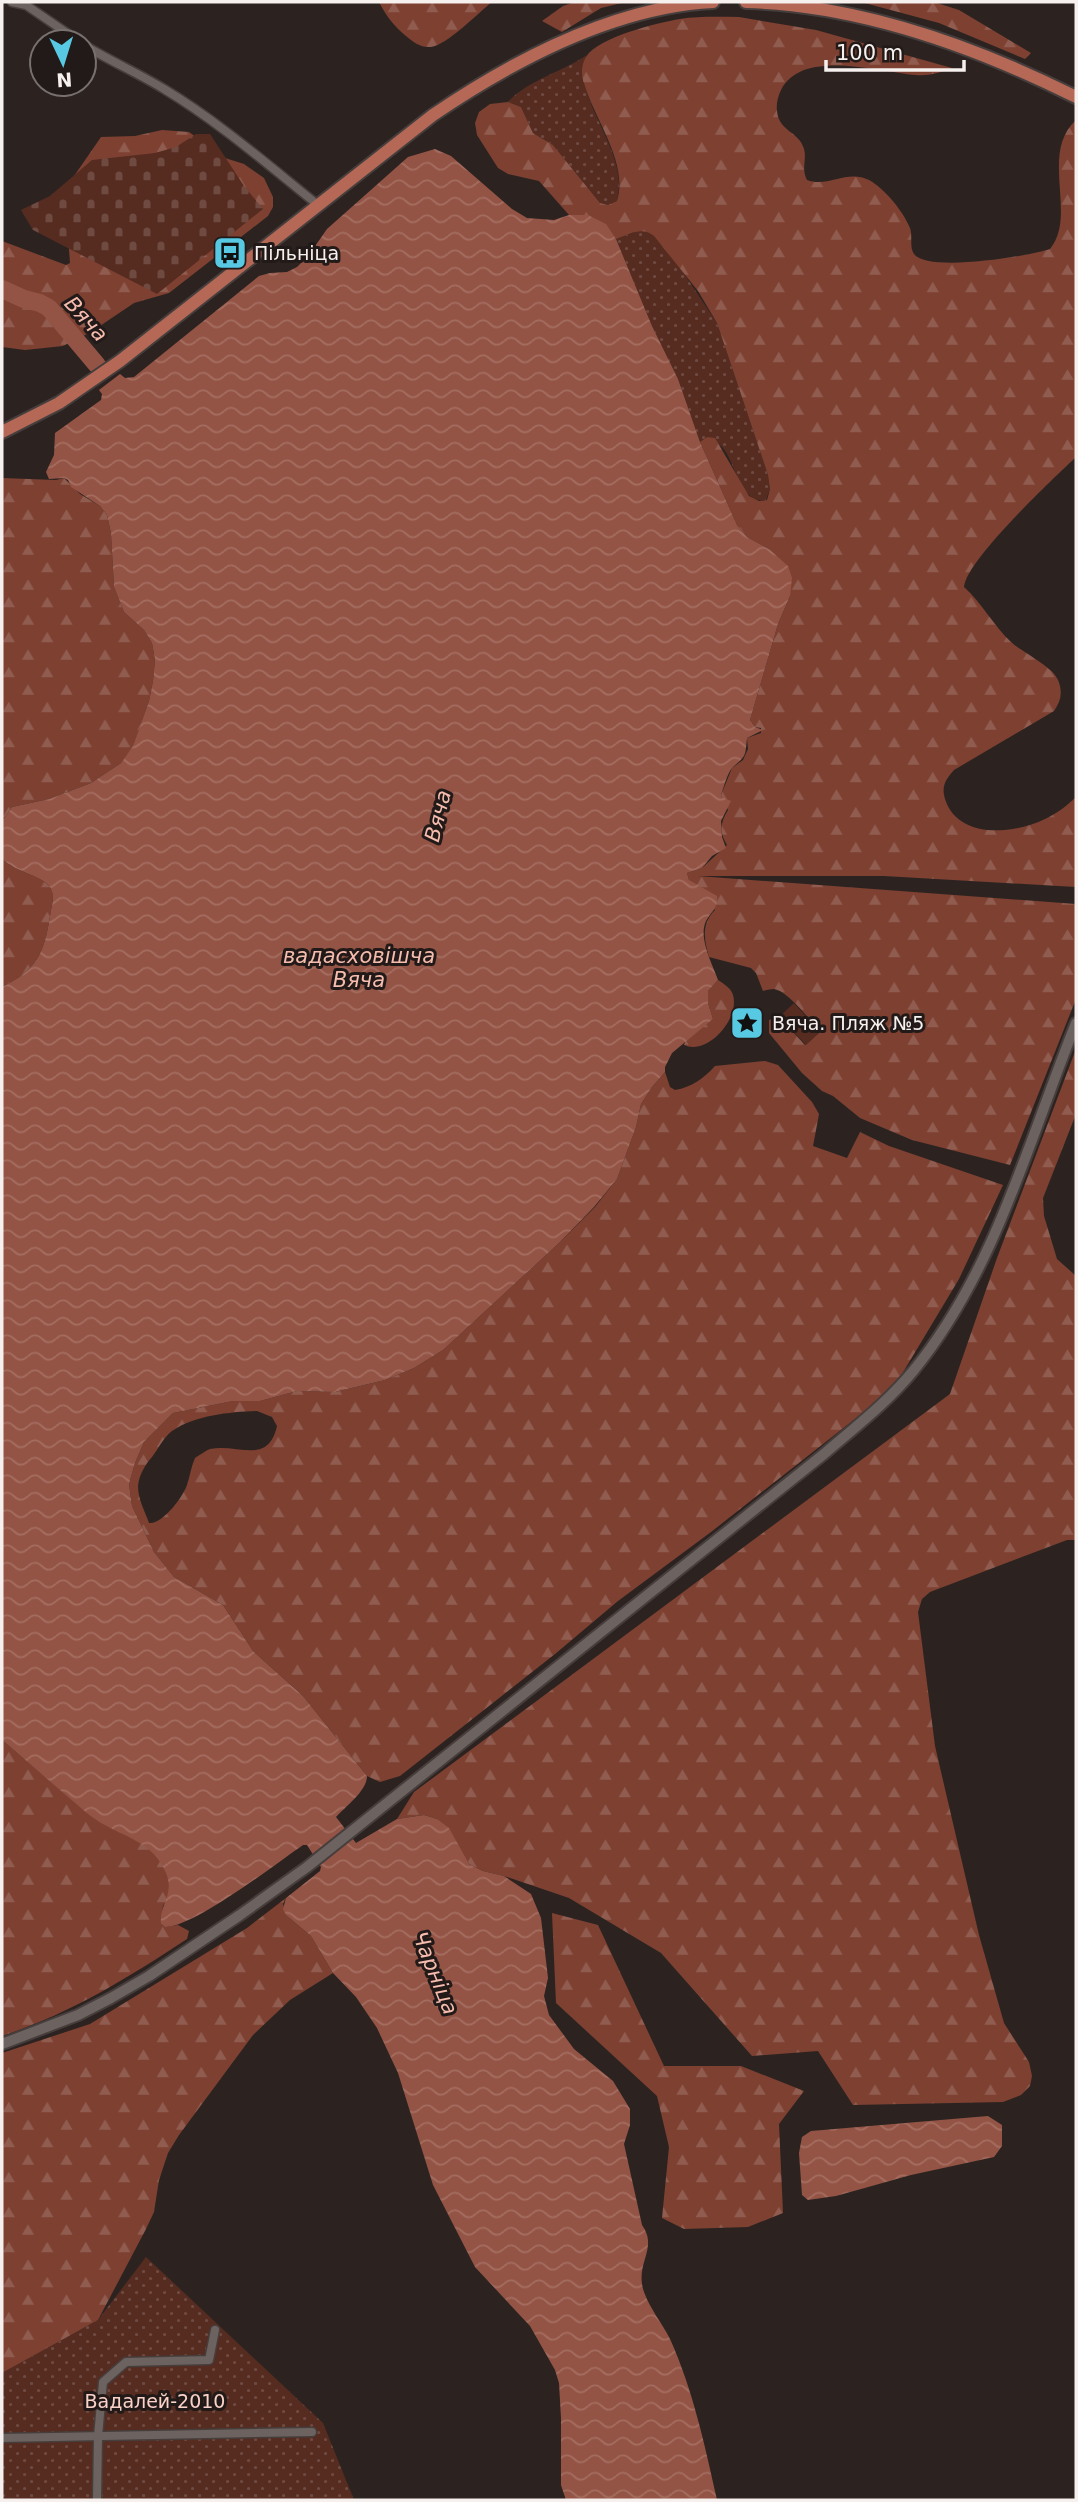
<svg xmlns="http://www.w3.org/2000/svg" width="1078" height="2502" font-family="'DejaVu Sans',sans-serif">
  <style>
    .green { fill: url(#green-dots) }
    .forest { fill: url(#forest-firs); fill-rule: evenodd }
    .cemetery { fill: url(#cemetery-stones) }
    .pitch { fill: #562b20 }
    .water { fill: url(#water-waves) }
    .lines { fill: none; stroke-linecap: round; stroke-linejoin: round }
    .river { stroke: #945445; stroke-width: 18 }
    .minor-casing { stroke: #463e3c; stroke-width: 11 }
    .tertiary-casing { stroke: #463e3c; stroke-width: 14 }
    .primary-casing { stroke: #463e3c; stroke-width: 16 }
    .minor { stroke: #6c625f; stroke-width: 8 }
    .tertiary { stroke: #6c625f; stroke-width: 10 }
    .primary { stroke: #b56856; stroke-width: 12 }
    .labels { text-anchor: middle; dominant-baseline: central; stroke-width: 6; stroke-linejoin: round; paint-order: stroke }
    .poi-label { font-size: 19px; fill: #f6f0ee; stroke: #221a18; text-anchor: start }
    .park-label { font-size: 19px; fill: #fad2c8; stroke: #221a18 }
    .water-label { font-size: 21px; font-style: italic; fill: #f6bcad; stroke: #221a18 }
  </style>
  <defs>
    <pattern id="green-dots" width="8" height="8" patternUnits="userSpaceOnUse" patternTransform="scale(1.75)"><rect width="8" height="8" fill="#562b20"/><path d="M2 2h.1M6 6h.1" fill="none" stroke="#6f4a41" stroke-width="1.8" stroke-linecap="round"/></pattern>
    <pattern id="forest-firs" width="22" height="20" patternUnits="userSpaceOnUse" patternTransform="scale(1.75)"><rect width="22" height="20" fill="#7d4031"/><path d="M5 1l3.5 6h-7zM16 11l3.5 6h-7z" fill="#905c4f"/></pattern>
    <pattern id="cemetery-stones" width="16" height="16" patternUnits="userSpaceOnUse" patternTransform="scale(1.75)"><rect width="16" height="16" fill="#562b20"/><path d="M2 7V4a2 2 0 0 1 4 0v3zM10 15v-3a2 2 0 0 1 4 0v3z" fill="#6f4a41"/></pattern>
    <pattern id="water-waves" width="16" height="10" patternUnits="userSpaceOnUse" patternTransform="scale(1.75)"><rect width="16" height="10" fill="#945445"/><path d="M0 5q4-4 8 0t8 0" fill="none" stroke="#a46d60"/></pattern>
  </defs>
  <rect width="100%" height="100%" fill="#2c2321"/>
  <g class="green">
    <path d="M587,55c-18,43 44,95 30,146l-9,4 -8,-2 -47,-58 -20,-12 -12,-26 -13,-5c20,-22 54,-30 79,-47z"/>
    <path d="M640,230l9,1 5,5 23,27 40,60 51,152 2,14 -4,11c-26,5 -30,-38 -44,-53 -4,-4 -10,-7 -15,-10l-7,5 -22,-63 -26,-53 -36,-87z"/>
    <polygon points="146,2257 323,2423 354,2500 2,2500 2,2373 98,2320"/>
  </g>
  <g class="forest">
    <path d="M379,2h113c-14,11 -45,43 -61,45 -10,1 -18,-5 -25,-11 -12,-10 -20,-20 -27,-34z"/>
    <polygon points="575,2 626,2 601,8 562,32 542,21 563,6"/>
    <polygon points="861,2 934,2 959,10 1031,53 1025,59 939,23"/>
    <path d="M739,17l77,13 136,38c-12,5 -24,8 -36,7 -38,-3 -114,-27 -135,15 -3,6 -5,14 -4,21 2,21 22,20 27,38 3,10 -3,20 3,31 21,8 40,-11 62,0 16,9 34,31 41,48 3,9 -1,19 4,26 14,19 115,2 136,-5 28,-34 -11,-95 26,-129v337c-22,21 -110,103 -112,130 18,16 29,38 47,55 12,11 41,24 47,38 5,12 3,21 -4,31l-100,59c-8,9 -13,16 -9,29 13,41 69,35 100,20 11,-5 23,-14 31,-22v90l-192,-11h-186l378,28v95l-66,166 -98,-25 -52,-22 -27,-22 -11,-5 -20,-18 -33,-40v-13l10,-3 26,28 15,-13c-9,-11 -32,-41 -46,-43 -4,0 -8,1 -11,2l-7,-18 -5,-5 -42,-11c-5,-18 -8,-33 6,-47l-26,-30 -2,-7 15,-5 25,-23c-8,-13 -7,-22 1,-35l-7,-15 11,-27 11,-8 5,-11 -1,-11 14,-5v-5l-6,-1 -5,-7 28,-96 12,-28 -21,-47 -22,-12 -10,-12 -37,-83 7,-5 8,1 34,58 10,5 8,-1 3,-11 -2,-14 -51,-152 -19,-32 -44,-55c-12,-10 -24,-2 -38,3 -15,-20 -22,-24 -47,-24l-30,-34 -31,-7 -10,-6 -21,-33 -2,-12 4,-11 11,-8 18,-2 13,5 12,26 20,12 47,58 8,2 9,-4c12,-38 -23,-82 -33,-118 -3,-8 -3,-18 2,-26 12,-20 71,-34 94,-38 19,-3 40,-2 59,-2z"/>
    <polygon points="162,130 189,132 225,158 244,164 264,178 273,197 273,207 268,216 169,293 134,303 91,332 63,346 25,350 2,347 2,241 66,265 70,263 68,236 72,179 101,137 135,136"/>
    <polygon points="2,478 56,480 64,478 80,494 100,506 107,515 111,533 114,587 124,612 144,630 152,643 155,660 153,681 149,701 133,747 121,763 91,783 49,799 12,807 2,821"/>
    <path d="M2,859c14,13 37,16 46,26 7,7 5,16 3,25 -6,39 -11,59 -49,77z"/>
    <path d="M718,980c6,4 13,8 15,15 7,23 -25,61 -49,50l2,-5 27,-21 -5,-16v-12z"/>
    <polygon points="1076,1049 1076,1114 1043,1198 1044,1216 1057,1259 1076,1276 1076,1540 1067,1540 930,1592 922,1599 918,1612 935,1746 979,1935 1004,2023 1029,2062 1032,2076 1030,2086 1021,2095 1003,2102 853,2105 818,2051 752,2056 661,1953 569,1898 504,1876 483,1871 469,1864 437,1819 424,1815 397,1819 414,1792 950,1394 997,1258"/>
    <path d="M765,1061l13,4 34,37 7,12 -6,32 34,12 13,-26 29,14 114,39 -44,94 -66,110 -182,143 -93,69 -63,53 -155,122 -20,6 -13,-6 -64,-80 -50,-45 -30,-46 -49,-28 -20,-25 -22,-46 -3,-22 6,-21 9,-21 29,-29 60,-12h27l37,-10 38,1 50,-12 29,-12 29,-18 116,-107 36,-36 22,-28 19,-52 5,-23 11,-17 13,-15 5,15 5,3c17,-3 28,-11 40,-24zM257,1411l15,6 5,9c-9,40 -39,17 -67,23 -5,2 -10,6 -15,9 -4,9 -5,18 -8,27 -4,12 -25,40 -38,38 -4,-12 -11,-23 -11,-37 1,-11 7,-21 14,-29 6,-8 12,-20 20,-26 24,-16 58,-19 85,-20z"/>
    <path d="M2,1740l94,80 42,20 20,16 10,19 3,17 -8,14 -2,18 4,3 13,-2 11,6 -2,8c-59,39 -118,75 -185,97z"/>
    <polygon points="286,1898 283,1904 286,1915 311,1936 333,1973 290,2000 253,2035 179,2135 168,2153 159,2180 154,2212 146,2229 98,2320 2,2373 2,2053 90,2024 247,1928"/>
    <polygon points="552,1913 598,1925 664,2066 741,2066 804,2091 779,2124 783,2213 748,2227 684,2229 662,2218 669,2147 657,2096 556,2003"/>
  </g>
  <polygon class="cemetery" points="196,134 210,134 244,186 263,209 157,294 33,230 21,210 50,196 92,160 155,153 176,147"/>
  <polygon class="pitch" points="794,1003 820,1032 806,1045 779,1017"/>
  <g class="water">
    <path d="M435,149l16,7 61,53 15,9 27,2 15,-5h19l18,9 10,15 36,87 26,53 22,63 37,83 10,12 22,12 19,17 4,12 -2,18 -12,28 -28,96 5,7 8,3 -16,8c-2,18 0,17 -14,29 -6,6 -9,20 -12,28l1,2 9,4 -10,20 1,16 4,11 -14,8 -10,12 -15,5 2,7 28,16c1,13 -6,15 -11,25 -8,17 6,42 12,59l-10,11v12l5,16 -41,34 -7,14v5l-13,15 -11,17 -5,23 -19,52 -23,28 -35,36 -116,107 -29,18 -29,12 -50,12 -38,-1 -37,10h-27l-60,12 -29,29 -9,21 -6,21 3,22 22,46 20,25 49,28 30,46 50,45 64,80c0,15 -22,31 -31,41l20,26 41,-24 27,-4 13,4 12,9 20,36 14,7 21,5 27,18 10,24 7,60 -4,18 5,19 25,34 39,32 17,28v16l-6,19 18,81c17,24 -8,38 2,67 6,17 18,31 26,47 23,51 35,107 47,161h-151l-5,-15v-67l-2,-35 -4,-13 -25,-44 -55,-59 -42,-82 -35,-112 -21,-45 -21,-31 -23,-24 -22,-37 -25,-21 -3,-6 3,-11 34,-27 1,-4 -14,-22h-4c-26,18 -110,83 -138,82l-4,-3c-2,-20 14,-29 5,-51 -13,-32 -43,-36 -70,-53 -10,-7 -19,-16 -29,-24 -22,-19 -43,-37 -65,-56v-753c38,-18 43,-38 49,-77 2,-9 4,-18 -3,-25 -9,-10 -32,-13 -46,-26v-38l10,-14 37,-8 42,-16 30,-20 12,-17 16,-45 4,-20 2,-21 -3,-17 -8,-13 -20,-18 -10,-25 -3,-54 -4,-18 -7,-9 -29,-19 -3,-7 -4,-2 -15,1 -3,-7 8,-17 1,-22 46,-33 1,-6 -3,-4 21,-16 5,4 9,-1 125,-101 11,-3 17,-1 10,-5 12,-12 18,-26 81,-72z"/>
    <polygon points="988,2116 1002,2125 1002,2146 994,2157 911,2175 836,2196 808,2200 802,2195 799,2153 802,2137 811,2131"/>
  </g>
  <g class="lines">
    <polyline class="river" points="2,289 24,299 40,303 49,308 97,365"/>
    <defs>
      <g id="minor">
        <polyline points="12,2 26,5 80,42"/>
        <path d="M84,45c26,16 54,28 80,44 55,33 104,76 154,116"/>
        <polyline points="2,2438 312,2432"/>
        <polyline points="97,2500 98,2436 103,2382 126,2362 209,2360 215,2330"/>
      </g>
      <path id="tertiary" d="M2,2044l76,-29 33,-17 38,-22 91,-61 67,-48 517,-413c30,-26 64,-52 90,-84 82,-101 114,-228 162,-347"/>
      <g id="primary">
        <path d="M746,2c115,3 228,44 330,95"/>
        <path d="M2,432l57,-29 61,-42 313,-246c81,-55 182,-108 280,-113"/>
      </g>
    </defs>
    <use href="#minor" class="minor-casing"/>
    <use href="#tertiary" class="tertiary-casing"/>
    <use href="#primary" class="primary-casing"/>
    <use href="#minor" class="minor"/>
    <use href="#tertiary" class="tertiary"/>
    <use href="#primary" class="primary"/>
  </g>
  <defs>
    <symbol id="bus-square" viewBox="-11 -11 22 22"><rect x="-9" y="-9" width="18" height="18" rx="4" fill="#57c9e2" stroke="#221a18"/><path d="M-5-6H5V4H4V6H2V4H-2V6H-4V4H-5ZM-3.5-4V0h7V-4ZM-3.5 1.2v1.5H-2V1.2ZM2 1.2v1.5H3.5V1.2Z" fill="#111"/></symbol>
    <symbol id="sight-square" viewBox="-11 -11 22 22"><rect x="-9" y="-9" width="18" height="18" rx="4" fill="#57c9e2" stroke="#221a18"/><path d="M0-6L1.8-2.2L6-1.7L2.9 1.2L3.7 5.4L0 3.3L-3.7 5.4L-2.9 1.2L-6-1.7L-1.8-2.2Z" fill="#111"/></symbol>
  </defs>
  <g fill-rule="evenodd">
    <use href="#bus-square" x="211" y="234" width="38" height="38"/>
    <use href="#sight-square" x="728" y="1004" width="38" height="38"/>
  </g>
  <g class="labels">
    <g class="poi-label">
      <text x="254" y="253">Пільніца</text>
      <text x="772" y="1023">Вяча. Пляж №5</text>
    </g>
    <g class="park-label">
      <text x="155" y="2401">Вадалей-2010</text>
    </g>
    <g class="water-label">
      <text transform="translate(86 319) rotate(48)">Вяча</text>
      <text transform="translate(438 816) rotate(-76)">Вяча</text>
      <text x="359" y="956">вадасховішча<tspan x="359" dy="24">Вяча</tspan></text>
      <text transform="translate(435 1973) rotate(68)">Чарніца</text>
    </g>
  </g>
  <rect width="1078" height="2502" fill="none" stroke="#f6f0ee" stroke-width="7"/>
  <g transform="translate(63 63) rotate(176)"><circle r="33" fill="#221a18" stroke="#77706e" stroke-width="2"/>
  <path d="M0-5L12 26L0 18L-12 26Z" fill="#57c9e2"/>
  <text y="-10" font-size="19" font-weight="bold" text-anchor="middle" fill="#f6f0ee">N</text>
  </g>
  <path d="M826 60v10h138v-10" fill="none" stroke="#f6f0ee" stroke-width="3.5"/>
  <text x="836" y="60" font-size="21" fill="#f6f0ee" stroke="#221a18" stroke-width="5" paint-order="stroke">100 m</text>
</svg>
